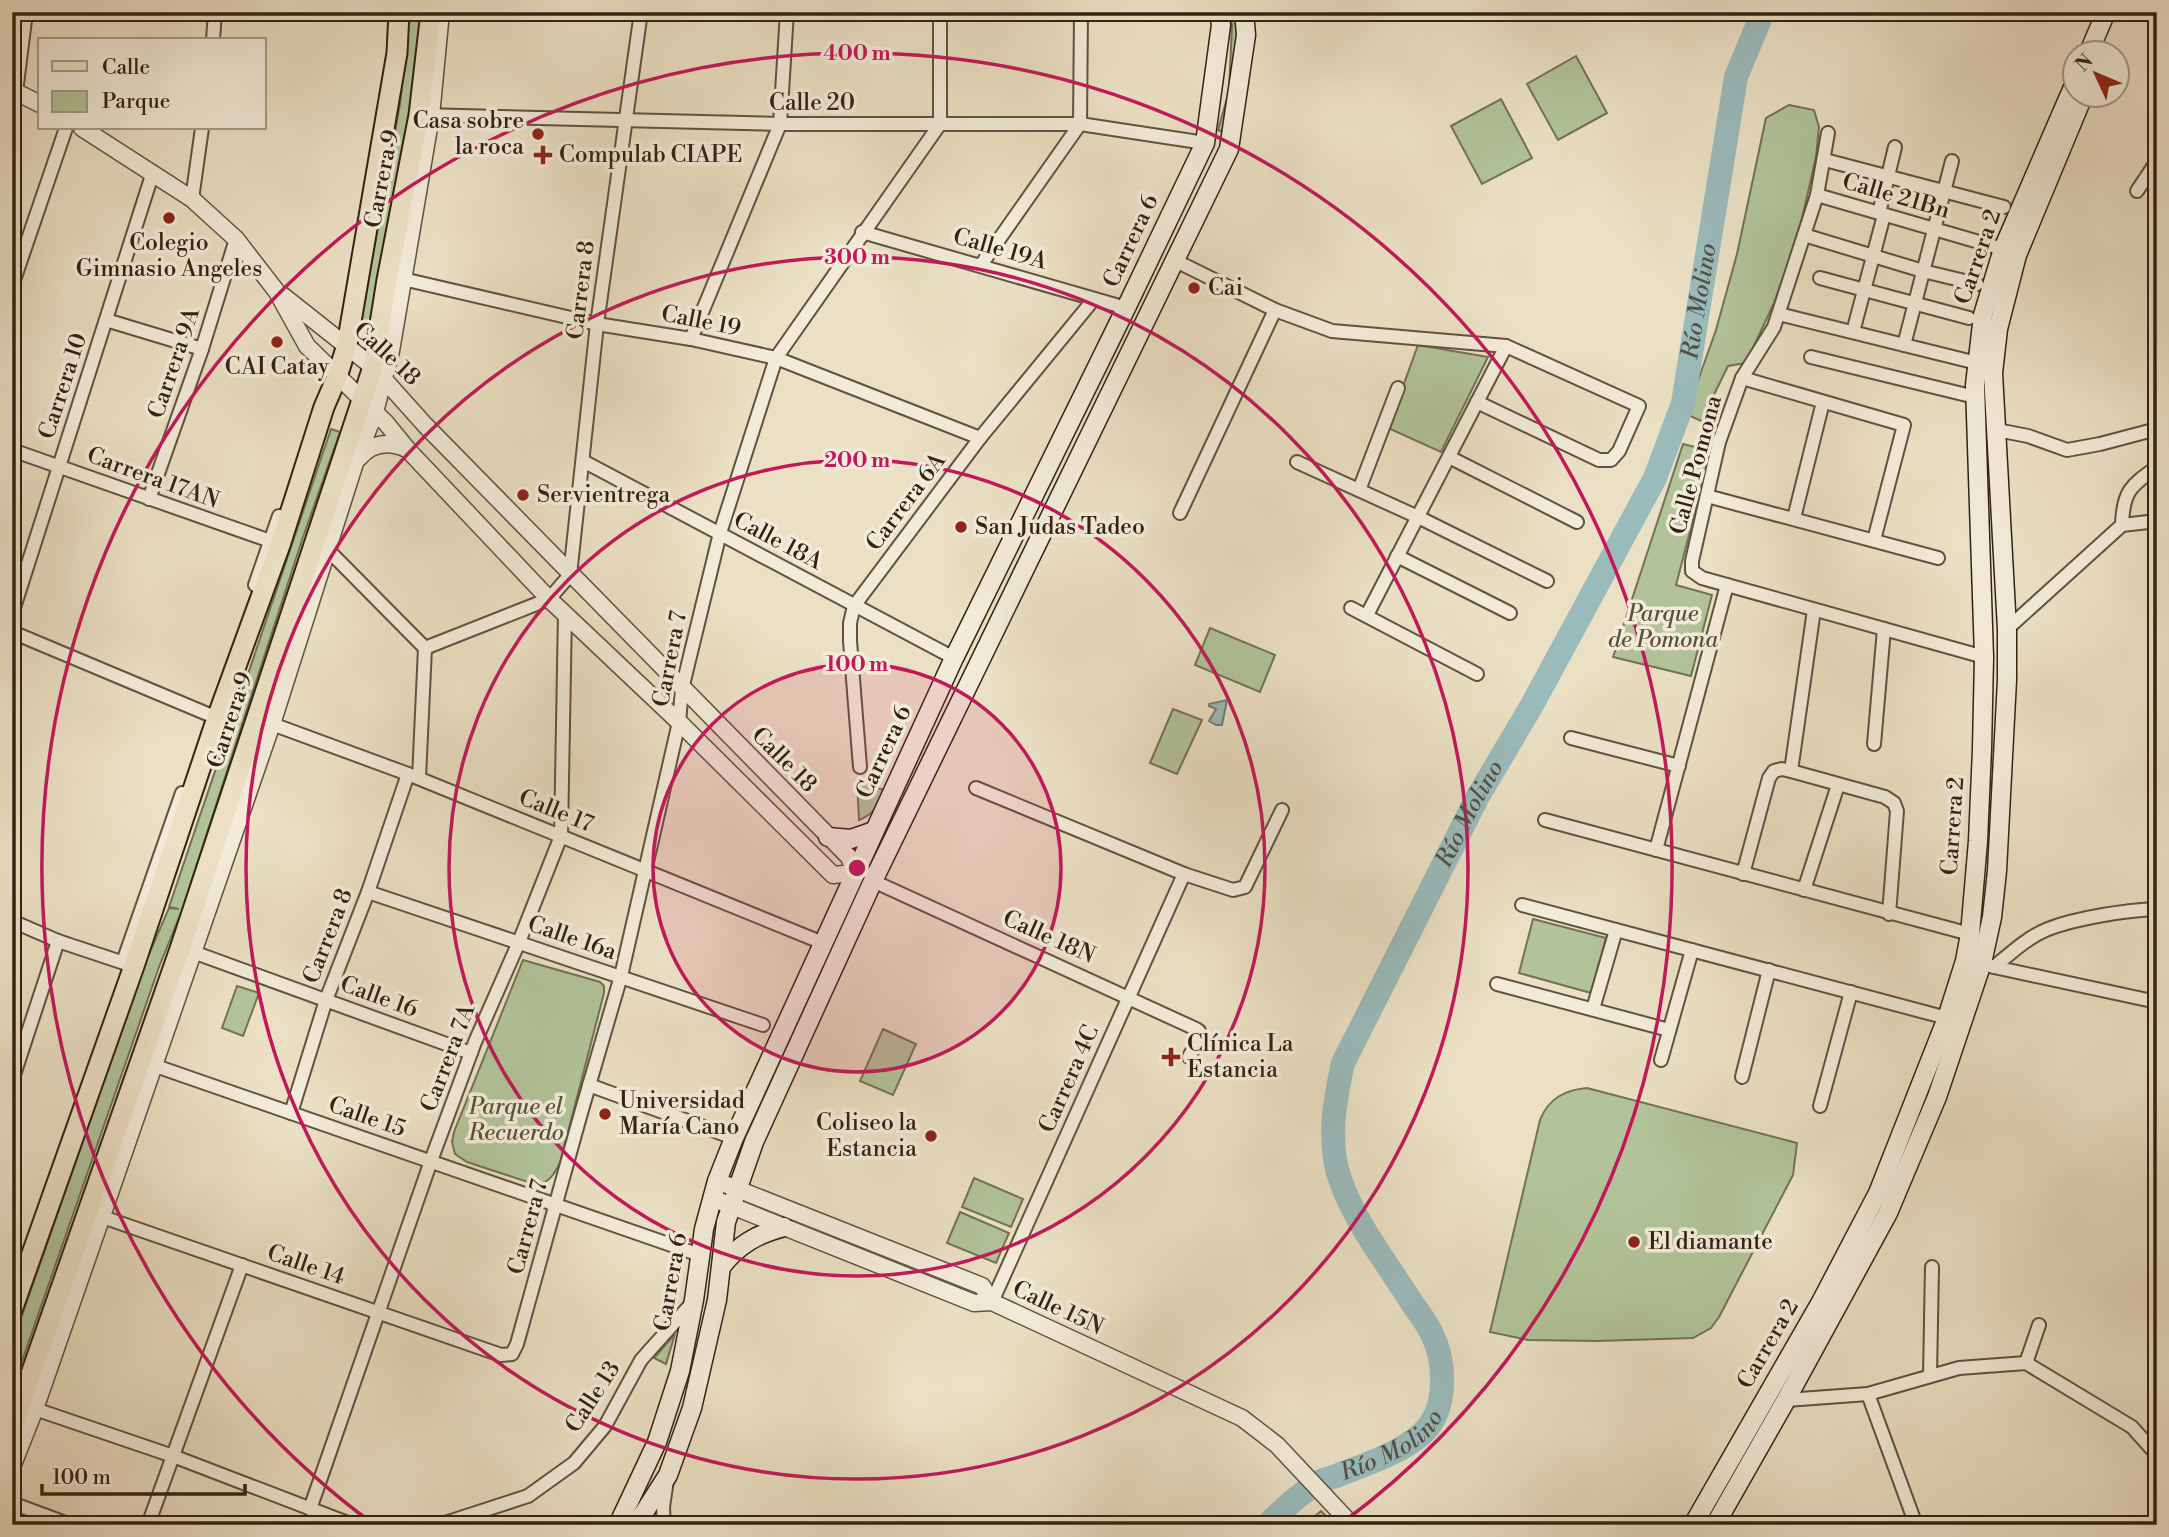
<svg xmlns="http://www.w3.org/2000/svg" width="2169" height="1537" font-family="'Libre Bodoni',serif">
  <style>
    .green { fill: #b2c399; stroke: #727256; stroke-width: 2 }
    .water { fill: #9abbbc; stroke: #717e78; stroke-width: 2 }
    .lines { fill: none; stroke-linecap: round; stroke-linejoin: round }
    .river { stroke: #9abbbc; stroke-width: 24 }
    .minor-casing { stroke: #61523e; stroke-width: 16 }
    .tertiary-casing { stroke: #61523e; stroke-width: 19 }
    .secondary-casing { stroke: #332212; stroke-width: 21 }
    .primary-casing { stroke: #332212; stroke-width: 23 }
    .minor { stroke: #f2ebd9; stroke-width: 12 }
    .tertiary { stroke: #f2ebd9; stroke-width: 16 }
    .secondary { stroke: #f2ebd9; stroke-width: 18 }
    .primary { stroke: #ebe0c4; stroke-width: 19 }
    .ring { fill: none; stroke: #c2185b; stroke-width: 3.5 }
    .poi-dot { fill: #8f2418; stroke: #f2ebd9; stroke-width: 2.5 }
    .labels { text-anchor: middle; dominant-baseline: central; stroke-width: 7; stroke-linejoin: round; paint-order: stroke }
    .street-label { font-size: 23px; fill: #332212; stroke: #f2ebd9 }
    .poi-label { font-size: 23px; fill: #332212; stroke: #f2ebd9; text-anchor: start }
    .park-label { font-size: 23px; font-style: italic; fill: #59523a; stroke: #f2ebd9 }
    .water-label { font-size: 24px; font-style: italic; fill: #525045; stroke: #f2ebd9 }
    .centre { fill: #c2185b; stroke: #f2ebd9; stroke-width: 3.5 }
    .ring-label { font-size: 21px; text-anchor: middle; font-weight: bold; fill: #c2185b; stroke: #f2ebd9; stroke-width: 7; stroke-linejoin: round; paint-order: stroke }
  </style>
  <rect width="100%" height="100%" fill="#ebe0c4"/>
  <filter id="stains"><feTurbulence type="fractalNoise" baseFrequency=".00286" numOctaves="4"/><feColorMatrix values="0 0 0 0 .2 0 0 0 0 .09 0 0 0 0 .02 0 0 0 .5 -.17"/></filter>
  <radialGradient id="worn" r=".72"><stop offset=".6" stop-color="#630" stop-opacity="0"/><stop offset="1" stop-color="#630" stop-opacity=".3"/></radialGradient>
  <g class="green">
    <polygon points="410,12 421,12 412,105 372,324 361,321 400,104"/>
    <polygon points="1230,12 1238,12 1240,27 1234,94 1222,132 1218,130 1229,91 1232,25"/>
    <polygon points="1666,12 1728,12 1727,21"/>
    <polygon points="1576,56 1607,113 1558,140 1527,84"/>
    <polygon points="1501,99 1532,158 1482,184 1451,126"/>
    <polygon points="1789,105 1814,110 1819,127 1816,157 1798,236 1774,303 1746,363 1728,366 1701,421 1686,414 1716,330 1737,254 1766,118"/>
    <polygon points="1418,345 1488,357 1441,452 1388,428"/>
    <polygon points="331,429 340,432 302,540 182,910 159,967 12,1390 12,1344 146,961 169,908 179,909 169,907"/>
    <polygon points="1683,444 1711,451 1676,585 1712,595 1691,676 1613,657"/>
    <polygon points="1210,628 1275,655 1260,692 1195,665"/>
    <polygon points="1173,709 1202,720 1177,774 1150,763"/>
    <path d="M857,781l27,9c-6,15 -9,24 -25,30z"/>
    <polygon points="1533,919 1606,938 1591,993 1519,973"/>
    <path d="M523,960l77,22 4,4v7l-44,170c-6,11 -10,19 -23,22l-70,-23 -12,-8 -3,-12 2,-10z"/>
    <polygon points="237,986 259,993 243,1036 222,1028"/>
    <polygon points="883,1029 916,1044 893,1095 860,1081"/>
    <path d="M1587,1088l210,55 -4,32 -74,142 -8,11 -18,10 -96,3 -69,-1 -38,-8 50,-212c9,-22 25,-30 47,-32z"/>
    <polygon points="974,1178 1023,1199 1011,1227 962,1207"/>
    <polygon points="960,1212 1009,1233 996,1263 947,1243"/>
    <polygon points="675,1334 666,1364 654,1358"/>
    <polygon points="1321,1511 1335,1525 1304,1525"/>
  </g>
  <polygon class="water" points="1227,700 1222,725 1216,725 1209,721 1216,709 1209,706 1209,704"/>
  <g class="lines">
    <path class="river" id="s1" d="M1267,1525c16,-16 34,-33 54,-44 6,-3 14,-4 20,-7 26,-10 71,-25 88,-48 18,-24 16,-66 3,-92 -5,-11 -13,-21 -20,-31 -25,-40 -57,-80 -72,-124 -13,-38 -5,-79 3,-116l134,-265 55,-93 123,-227 28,-75 53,-326 27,-65"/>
    <defs>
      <g id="minor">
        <polyline points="213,40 215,12"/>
        <polyline points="16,92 26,12"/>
        <polyline points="423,115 780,124 1080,124 1205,143"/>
        <polyline points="1828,133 1817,195 1774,327 1742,378 1719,442 1692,561 1692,571 1702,578 1984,657"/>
        <polyline points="1825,160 2004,207"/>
        <polyline points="2137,191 2157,161"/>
        <polyline points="1817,195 2003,249"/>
        <polyline points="192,199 202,128"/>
        <polyline points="1879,213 1895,147"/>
        <polyline points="862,232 1126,308"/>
        <polyline points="1804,235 1923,271 1977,284"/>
        <polyline points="1174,260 1275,310 1332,331 1506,346 1639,406 1619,451 1611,460 1599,460 1477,402"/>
        <polyline points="981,265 1080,124 1081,12"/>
        <polyline points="1820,278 1969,318"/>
        <polyline points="403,279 597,324 691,339 776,358 980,438"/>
        <polyline points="12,286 66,128"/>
        <polyline points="1779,314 1977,363"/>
        <polyline points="106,320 202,349"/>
        <polyline points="1853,332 1884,215"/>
        <polyline points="691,339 780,124 787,12"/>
        <polyline points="1904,345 1952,161"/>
        <polyline points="1811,357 1975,397"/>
        <polyline points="1742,378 1904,425 1874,540"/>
        <polyline points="1997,430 2028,436 2067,450 2100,444 2157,429"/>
        <polyline points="12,450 276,543"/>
        <polyline points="1449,457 1577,522"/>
        <polyline points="583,461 954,658"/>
        <polyline points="1297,462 1418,517 1547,581"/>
        <polyline points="1359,490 1398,388"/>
        <polyline points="1707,496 1938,558"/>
        <polyline points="149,499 202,349 236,239"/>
        <polyline points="1180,513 1275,310"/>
        <polyline points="1794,518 1823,402"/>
        <path d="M2122,525c1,-33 8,-39 35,-58"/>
        <polyline points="328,550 425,648"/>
        <polyline points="1397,556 1510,613"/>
        <polyline points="255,585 279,516"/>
        <polyline points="1351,608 1477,674"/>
        <polyline points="12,614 153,172"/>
        <polyline points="1367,615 1506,346"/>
        <polyline points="2007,629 2122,525 2157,521"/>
        <polyline points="12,632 217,718"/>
        <polyline points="425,648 549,599 570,575 597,324 641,12"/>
        <polyline points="272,724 408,774 823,943"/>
        <polyline points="1571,738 1679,766"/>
        <polyline points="1874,744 1884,629"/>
        <polyline points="860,767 850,641 850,623 854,606 980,438 1094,299"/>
        <polyline points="1791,771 1814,610"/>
        <polyline points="419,778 425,648"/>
        <polyline points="976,788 1184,874 1233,890 1245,887 1282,810"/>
        <polyline points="1545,820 1970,934"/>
        <polyline points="1656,850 1727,585"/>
        <polyline points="1743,874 1769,778 1774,771 1782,769 1791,771 1885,797 1894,803 1897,811 1889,914"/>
        <polyline points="873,881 1196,1029 1199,1031 1199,1039 1189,1057"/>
        <polyline points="1804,890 1838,785"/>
        <polyline points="368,892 763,1025"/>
        <polyline points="1522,905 1947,1018"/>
        <polyline points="12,921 58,941 130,965"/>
        <polyline points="193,952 471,1053"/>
        <polyline points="123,962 182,793"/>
        <path d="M1982,963l12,4c17,-14 34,-30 54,-38 28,-11 79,-19 109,-20"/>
        <polyline points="1994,967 2157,1002"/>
        <polyline points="1497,984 1669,1030"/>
        <polyline points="1593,1009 1616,930"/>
        <polyline points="1661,1060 1692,950"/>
        <polyline points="147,1063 700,1255"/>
        <polyline points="1742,1077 1769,970"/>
        <polyline points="12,1081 58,941"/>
        <polyline points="589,1085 734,1138"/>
        <polyline points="1820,1106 1851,992"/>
        <polyline points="291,1113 326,1000 368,892 408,774"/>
        <polyline points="94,1214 501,1355 512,1354 517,1344 581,1113 621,976 679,722 682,689 720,533 776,358 940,124 940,12"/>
        <polyline points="992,1302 1184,874"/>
        <polyline points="2026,1363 2039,1325"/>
        <polyline points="1930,1376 1932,1267"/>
        <polyline points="1868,1394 1916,1525"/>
        <polyline points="1786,1400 1868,1394 1959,1368 2026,1363 2132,1427 2157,1455"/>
        <polyline points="35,1409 173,1456 353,1525"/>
        <polyline points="12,1503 71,1525"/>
        <polyline points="310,1509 432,1158 475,1042 519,942 561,836 565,613"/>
        <polyline points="148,1525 242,1265"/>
        <polyline points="435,1525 448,1522 528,1496 574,1463 605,1426 641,1360 692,1303"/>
        <polyline points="664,1525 663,1507 667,1480"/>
      </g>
      <g id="tertiary">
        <polyline points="12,90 40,104"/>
        <polyline points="82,128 192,199 236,239 277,292 307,346 386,423 408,450 549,599 679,722 833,875 855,873"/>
        <polyline points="282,295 373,367 425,425 849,857 855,873"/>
        <path d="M359,458c13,-16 30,-17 48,-9"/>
        <polyline points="717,1181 982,1286 992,1302 1242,1418 1277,1445 1352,1525"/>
        <polyline points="712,1198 974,1303 992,1302"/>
        <polyline points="12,1467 35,1409 102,1216 272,724 355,463 375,412 391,351 431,116 441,12"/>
      </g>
      <g id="secondary">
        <polyline points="2089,52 2106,12"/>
        <polyline points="828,837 851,839 874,831"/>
        <path d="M721,1267c17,-22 36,-33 63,-40"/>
        <polyline points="618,1525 657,1442 680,1371 694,1300 704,1229 717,1181 734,1138 954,658 1126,308 1205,143 1221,25 1219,12"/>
        <polyline points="636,1525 668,1475 692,1408 717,1300 726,1222 754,1142 873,881 1229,149 1246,35 1244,12"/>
        <polyline points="1693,1525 1821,1302 1878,1193 1947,1018 1965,961 1970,934 1978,841 1982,749 1984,657 1975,385 1983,315 2003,249 2074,85"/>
        <polyline points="1715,1525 1786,1400 1888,1213 1937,1097 1982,963 1992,917 1997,871 2007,680 2007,629 1993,373 1998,329 2017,255 2084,94"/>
      </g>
      <g id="primary">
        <polyline points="12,1310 134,966 217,718 280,545 324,407 337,377 347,345 397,53 399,12"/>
        <polyline points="12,1428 180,949 373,367 387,280 419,115 431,12"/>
      </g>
    </defs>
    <use href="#minor" class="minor-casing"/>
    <use href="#tertiary" class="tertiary-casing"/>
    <use href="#secondary" class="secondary-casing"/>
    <use href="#primary" class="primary-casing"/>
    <use href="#minor" class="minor"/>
    <use href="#tertiary" class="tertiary"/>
    <use href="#secondary" class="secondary"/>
    <use href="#primary" class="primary"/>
  </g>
  <circle cx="857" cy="868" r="204" fill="#c2185b" fill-opacity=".12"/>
  <g class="ring">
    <circle cx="857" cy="868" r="204"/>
    <circle cx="857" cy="868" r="408"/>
    <circle cx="857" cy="868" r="611"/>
    <path d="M372 1523A815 815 0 1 1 1342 1523"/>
  </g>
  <g class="poi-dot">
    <circle cx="538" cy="134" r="7"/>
    <path d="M539.5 144.5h7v7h7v7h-7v7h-7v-7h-7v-7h7z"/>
    <circle cx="169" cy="218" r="7"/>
    <circle cx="1194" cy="288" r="7"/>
    <circle cx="277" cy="342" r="7"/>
    <circle cx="523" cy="495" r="7"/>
    <circle cx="961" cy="527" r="7"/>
    <path d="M1167.5 1046.5h7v7h7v7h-7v7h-7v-7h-7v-7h7z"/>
    <circle cx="605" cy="1114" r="7"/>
    <circle cx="931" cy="1136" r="7"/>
    <circle cx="1634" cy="1242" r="7"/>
  </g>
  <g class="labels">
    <g class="street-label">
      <text x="812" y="103">Calle 20</text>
      <text transform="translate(382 179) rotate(-79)">Carrera 9</text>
      <text transform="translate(1896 196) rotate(16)">Calle 21Bn</text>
      <text transform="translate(1131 241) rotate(-65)">Carrera 6</text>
      <text transform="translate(1000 249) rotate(16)">Calle 19A</text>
      <text transform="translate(1978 257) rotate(-71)">Carrera 2</text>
      <text transform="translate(581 290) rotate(-83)">Carrera 8</text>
      <text transform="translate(701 321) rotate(11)">Calle 19</text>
      <text transform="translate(387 354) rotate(43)">Calle 18</text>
      <text transform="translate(174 363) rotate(-71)">Carrera 9A</text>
      <text transform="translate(63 386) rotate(-72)">Carrera 10</text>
      <text transform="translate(1696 465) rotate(-75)">Calle Pomona</text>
      <text transform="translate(153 478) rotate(20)">Carrera 17AN</text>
      <text transform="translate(906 502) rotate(-53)">Carrera 6A</text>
      <text transform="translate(778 541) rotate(28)">Calle 18A</text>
      <text transform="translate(670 659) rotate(-79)">Carrera 7</text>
      <text transform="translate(230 720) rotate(-72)">Carrera 9</text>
      <text transform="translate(884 752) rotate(-65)">Carrera 6</text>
      <text transform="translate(784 760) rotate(45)">Calle 18</text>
      <text transform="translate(556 811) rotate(22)">Calle 17</text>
      <text transform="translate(1953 826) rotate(-86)">Carrera 2</text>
      <text transform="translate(328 936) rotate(-69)">Carrera 8</text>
      <text transform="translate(1049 937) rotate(24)">Calle 18N</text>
      <text transform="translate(572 938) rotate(19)">Calle 16a</text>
      <text transform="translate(379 997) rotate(20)">Calle 16</text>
      <text transform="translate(448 1058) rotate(-69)">Carrera 7A</text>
      <text transform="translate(1069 1079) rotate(-66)">Carrera 4C</text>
      <text transform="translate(367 1117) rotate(19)">Calle 15</text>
      <text transform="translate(528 1227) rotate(-75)">Carrera 7</text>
      <text transform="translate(306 1265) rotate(19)">Calle 14</text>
      <text transform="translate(671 1282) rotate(-80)">Carrera 6</text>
      <text transform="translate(1058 1308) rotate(25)">Calle 15N</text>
      <text transform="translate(1768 1344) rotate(-60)">Carrera 2</text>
      <text transform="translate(593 1397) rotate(-57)">Calle 13</text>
    </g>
    <g class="poi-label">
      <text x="524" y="121" text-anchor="end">Casa sobre<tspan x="524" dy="26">la roca</tspan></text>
      <text x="559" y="155">Compulab CIAPE</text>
      <text x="169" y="243" text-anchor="middle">Colegio<tspan x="169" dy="26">Gimnasio Angeles</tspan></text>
      <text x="1208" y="288">Cai</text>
      <text x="277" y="367" text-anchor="middle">CAI Catay</text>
      <text x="537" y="495">Servientrega</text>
      <text x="975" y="527">San Judas Tadeo</text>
      <text x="1187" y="1044">Clínica La<tspan x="1187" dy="26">Estancia</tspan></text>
      <text x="619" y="1101">Universidad<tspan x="619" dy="26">María Cano</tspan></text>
      <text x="917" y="1123" text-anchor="end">Coliseo la<tspan x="917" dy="26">Estancia</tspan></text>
      <text x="1648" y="1242">El diamante</text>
    </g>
    <g class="park-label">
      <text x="1663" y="614">Parque<tspan x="1663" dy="26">de Pomona</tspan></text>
      <text x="516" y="1107">Parque el<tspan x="516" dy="26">Recuerdo</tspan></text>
    </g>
    <g class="water-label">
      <text stroke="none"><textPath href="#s1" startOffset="1433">Río Molino</textPath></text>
      <text stroke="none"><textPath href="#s1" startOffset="866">Río Molino</textPath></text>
      <text stroke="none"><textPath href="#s1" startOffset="150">Río Molino</textPath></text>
    </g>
  </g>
  <circle cx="857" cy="868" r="10" class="centre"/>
  <g class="ring-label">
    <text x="857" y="60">400 m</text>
    <text x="857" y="264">300 m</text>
    <text x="857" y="467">200 m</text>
    <text x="857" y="671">100 m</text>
  </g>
  <rect width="2169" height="1537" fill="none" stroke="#ebe0c4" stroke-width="42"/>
  <rect x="14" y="14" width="2141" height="1509" fill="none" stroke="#332212" stroke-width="3.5"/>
  <rect x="21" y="21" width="2127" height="1495" fill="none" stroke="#332212" stroke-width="2"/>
  <rect x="38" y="38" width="228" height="91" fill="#f2ebd9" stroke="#a69b89" stroke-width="2"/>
  <rect x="52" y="61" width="35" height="10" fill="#ebe0c4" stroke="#a69b89" stroke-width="2"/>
  <text x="102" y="74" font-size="21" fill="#332212">Calle</text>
  <rect x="52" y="91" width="35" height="21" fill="#b2c399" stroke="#a69b89" stroke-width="2"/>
  <text x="102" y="108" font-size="21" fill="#332212">Parque</text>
  <g transform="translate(2096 74) rotate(314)"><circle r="33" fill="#f2ebd9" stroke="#a69b89" stroke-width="2"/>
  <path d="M0-5L12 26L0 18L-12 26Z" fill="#8f2418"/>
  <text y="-10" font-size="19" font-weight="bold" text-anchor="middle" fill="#332212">N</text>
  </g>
  <path d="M42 1484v10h203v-10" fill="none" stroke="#332212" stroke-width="3.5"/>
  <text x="52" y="1484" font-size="21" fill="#332212" stroke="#f2ebd9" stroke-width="5" paint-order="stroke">100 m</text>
  <rect width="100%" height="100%" filter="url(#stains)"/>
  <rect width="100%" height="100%" fill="url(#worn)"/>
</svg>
